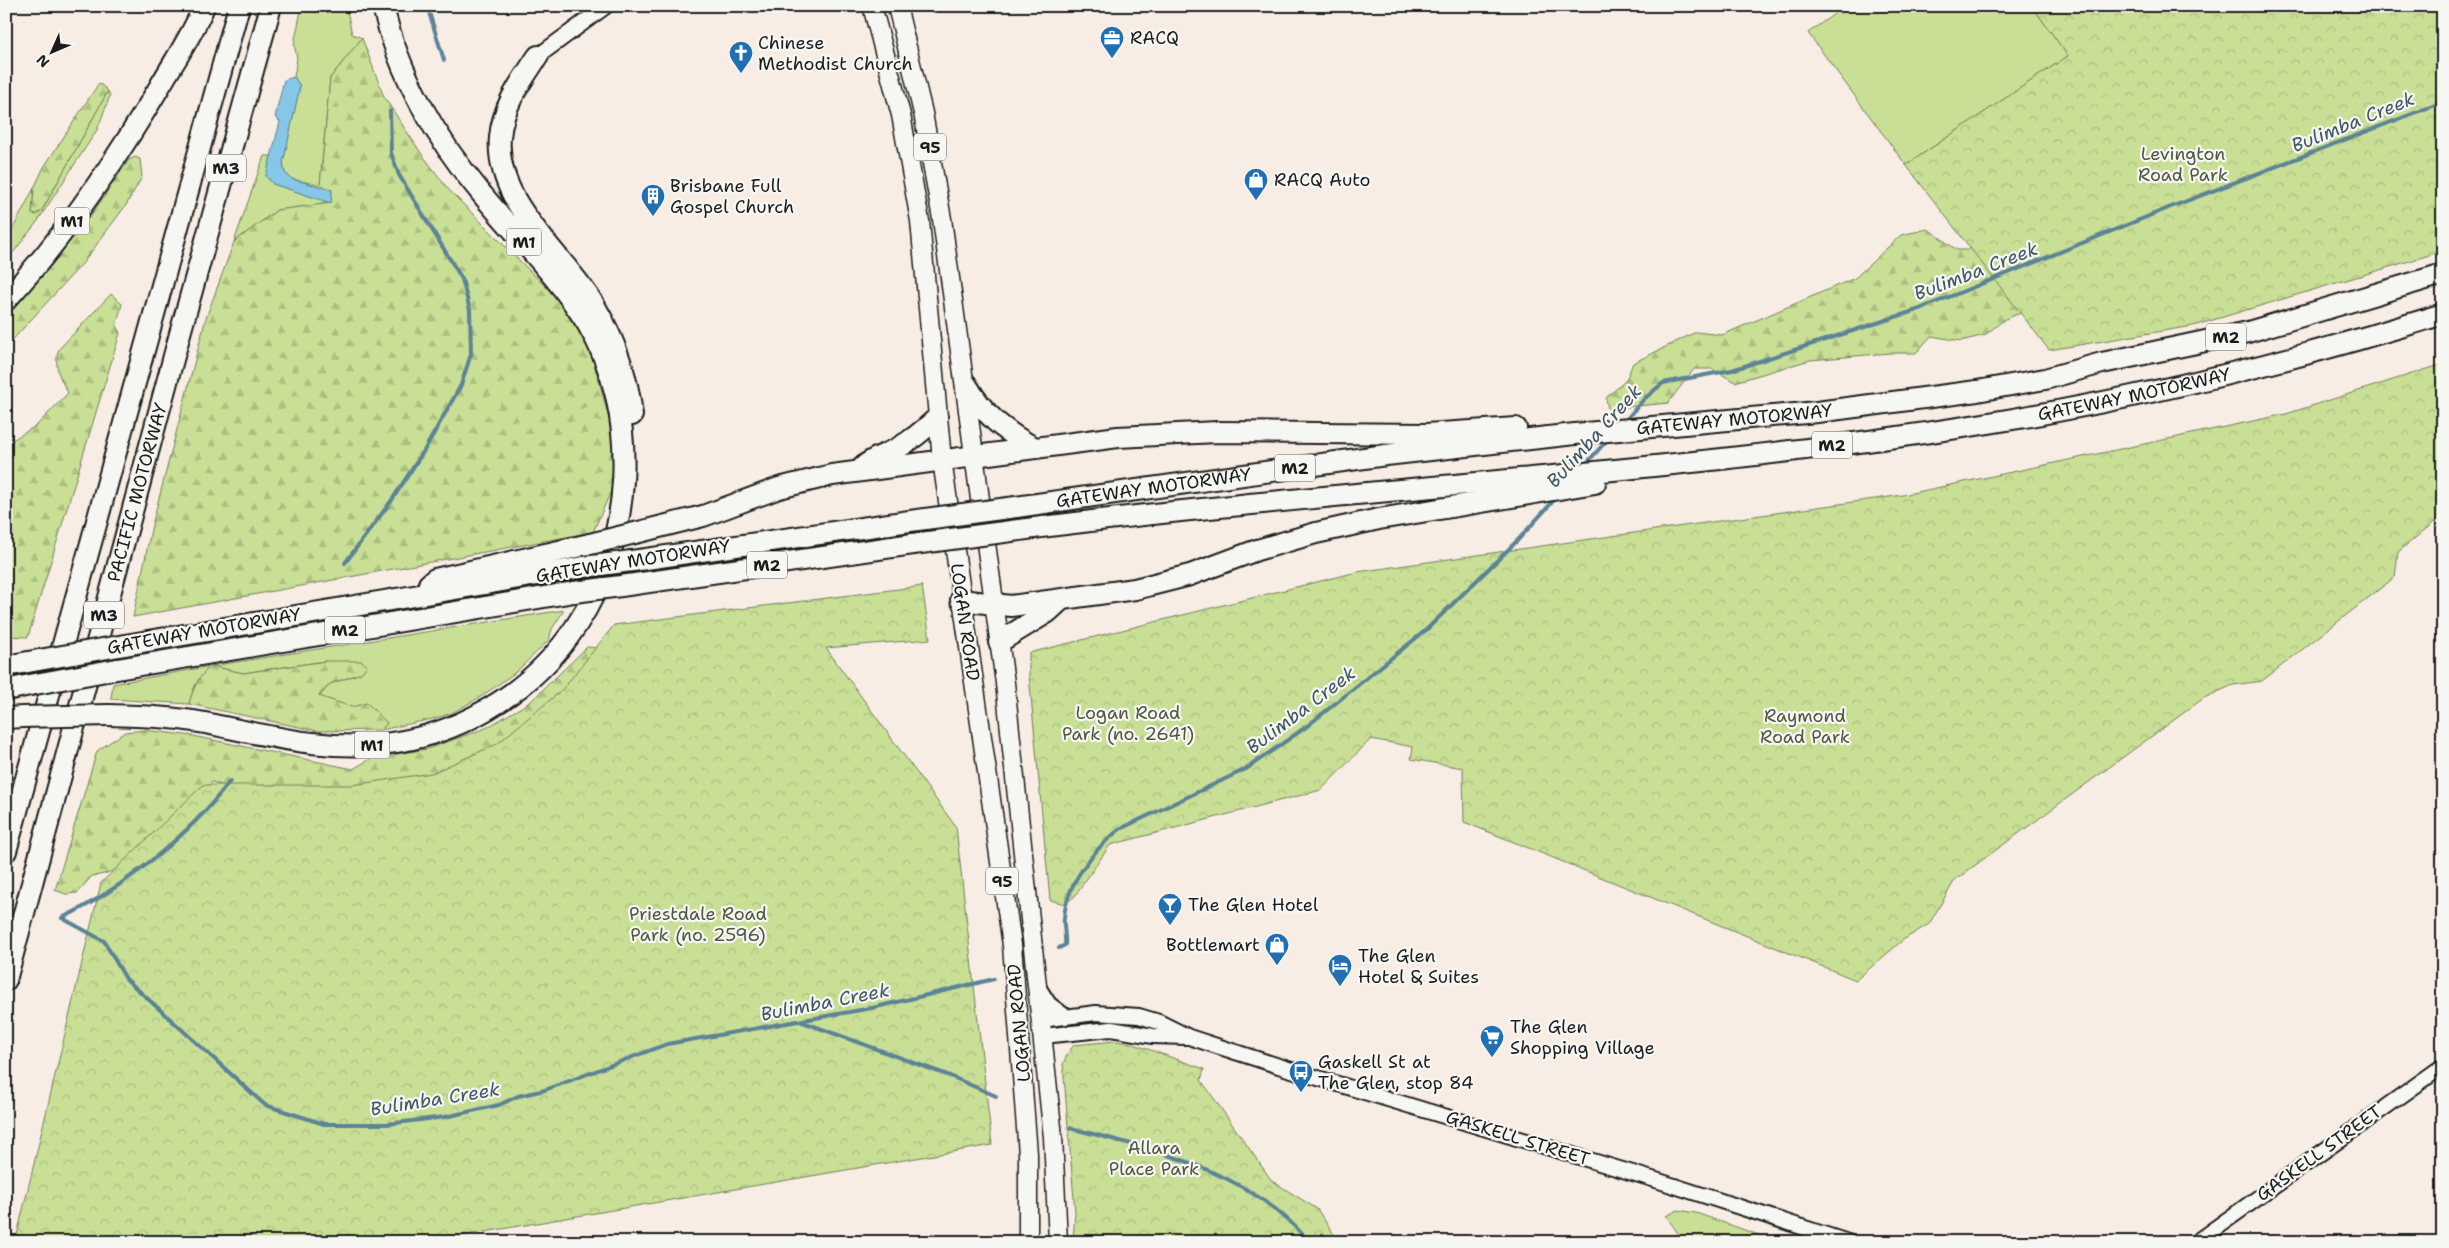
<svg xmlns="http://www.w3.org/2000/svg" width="2449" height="1248" font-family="'Shantell Sans',sans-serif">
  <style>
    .grass { fill: #c8df95; stroke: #727e58 }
    .forest { fill: url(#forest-firs); stroke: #727e58 }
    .park { fill: url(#park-crowns); stroke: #727e58 }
    .water { fill: #86c7e7; stroke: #5c8396 }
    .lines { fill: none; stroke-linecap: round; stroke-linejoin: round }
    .stream { stroke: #5c8396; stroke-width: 4 }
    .tertiary-casing { stroke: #1c1c1c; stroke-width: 18 }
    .primary-casing { stroke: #1c1c1c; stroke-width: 21 }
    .motorway-casing { stroke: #1c1c1c; stroke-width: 24 }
    .tertiary { stroke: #f6f6f2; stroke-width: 14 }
    .primary { stroke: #f6f6f2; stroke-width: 18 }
    .motorway { stroke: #f6f6f2; stroke-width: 20 }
    .motorway-bridge-casing { stroke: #1c1c1c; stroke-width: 24; stroke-linecap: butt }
    .motorway-bridge { stroke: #f6f6f2; stroke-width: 20 }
    .labels { text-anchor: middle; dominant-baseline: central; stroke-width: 4.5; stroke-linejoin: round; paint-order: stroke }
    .shield { fill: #f6f6f2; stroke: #5d5d5c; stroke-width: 1 }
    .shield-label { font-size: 16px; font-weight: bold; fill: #1c1c1c }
    .poi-label { font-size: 18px; fill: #1c1c1c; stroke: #f6f6f2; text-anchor: start }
    .park-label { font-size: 18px; fill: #505640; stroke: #f6f6f2 }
    .street-label { font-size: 18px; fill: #1c1c1c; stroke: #f6f6f2 }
    .water-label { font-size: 19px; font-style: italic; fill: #415863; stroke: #f6f6f2 }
  </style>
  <defs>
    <pattern id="forest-firs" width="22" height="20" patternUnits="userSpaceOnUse" patternTransform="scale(1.25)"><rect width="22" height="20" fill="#c8df95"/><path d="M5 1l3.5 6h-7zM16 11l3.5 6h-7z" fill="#abbf80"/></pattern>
    <pattern id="park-crowns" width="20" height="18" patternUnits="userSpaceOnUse" patternTransform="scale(1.25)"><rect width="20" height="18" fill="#c8df95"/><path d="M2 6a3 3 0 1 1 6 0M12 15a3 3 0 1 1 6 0" fill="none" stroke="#abbf80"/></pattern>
  </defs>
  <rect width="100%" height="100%" fill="#f7ede4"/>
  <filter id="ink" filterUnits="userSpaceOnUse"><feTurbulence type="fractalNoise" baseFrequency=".02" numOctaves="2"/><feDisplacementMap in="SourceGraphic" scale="10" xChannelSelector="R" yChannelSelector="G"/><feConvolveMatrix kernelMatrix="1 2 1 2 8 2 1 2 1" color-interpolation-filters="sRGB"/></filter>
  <g filter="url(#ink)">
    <g class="grass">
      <polygon points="302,6 346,6 352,34 362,38 330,78 320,185 292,179 285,173 283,163 300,86 294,77 297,58 294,44"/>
      <polygon points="1845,6 2032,6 2068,56 1906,165 1808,33"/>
      <polygon points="108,91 110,96 97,130 37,222 6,262 6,242 34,188 32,214 37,215 41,212"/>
      <polygon points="264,156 271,156 266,176 273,184 331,203 277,210 234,242"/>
      <path d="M564,610l-12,19 -3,11 -33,32 -34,24 -30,17 -15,5 -56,12 5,-7 -34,-16 -33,-10 11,-13 31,-11 -35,-12 -83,12 -32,-7c-13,11 -18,22 -22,38l-78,-5 2,-15 98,-18z"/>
      <polygon points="1678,1210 1696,1213 1779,1242 1684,1242 1666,1216"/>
    </g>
    <g class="forest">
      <polygon points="362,38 384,97 421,153 448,189 557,298 581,330 594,362 615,442 616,480 593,532 133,617 152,525 206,318 234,242 277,210 331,203 332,190 320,185 330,78"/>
      <polygon points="99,83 108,91 41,212 32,214 34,188 44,167"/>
      <polygon points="135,157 140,159 142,177 126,205 83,263 6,347 6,315 92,214 129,160"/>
      <polygon points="1928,229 1957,250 1968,250 1981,238 2443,251 2054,300 2005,319 1985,335 1961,341 1931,336 1916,353 1890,353 1810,360 1735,382 1712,369 1694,369 1668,403 1608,409 1606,398 1626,380 1633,363 1696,332 1722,335 1855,278 1901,235"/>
      <path d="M111,294l11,10 -6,22 4,7 -92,304 -22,-1v-192l31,-19 31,-32c-8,-14 -15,-28 -9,-44z"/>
      <path d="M587,647l20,2 -103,119 -219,39 -73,-25c-29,30 -77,92 -120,94l-15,17 -11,1 -11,-4 42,-139 28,-19 20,-2 48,6 160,33 19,-11 55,-9 59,-21 44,-26z"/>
      <path d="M326,661h36l5,5 -6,7 -31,11 -11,12 33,11 15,-4 20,20 -6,7 -63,1 -129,-27c4,-16 9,-27 22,-38l32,7z"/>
    </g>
    <g class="park">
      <polygon points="2032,6 2443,6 2443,251 2193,326 2049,350 1906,165 2068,56"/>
      <polygon points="2443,364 2443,515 2398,552 2395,577 2262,681 2233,685 2204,698 1955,880 1929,924 1903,940 1856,980 1464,822 1463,768 1411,759 1413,747 1371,739 1321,790 1110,845 1075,896 1065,904 1050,900 1029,675 1029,653 1357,572 1903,495 2286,414"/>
      <polygon points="922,586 930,639 826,648 956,827 992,1145 426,1242 48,1242 16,1239 101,883 203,785 352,785 432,773 497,744 562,690 614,625"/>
      <polygon points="1115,1041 1131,1043 1204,1069 1201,1080 1272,1181 1317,1209 1339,1242 1073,1242 1075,1212 1063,1064 1068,1053 1074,1045"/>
    </g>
    <polygon class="water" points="294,77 300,86 283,163 285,173 292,179 332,190 331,203 273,184 266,176 280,122 275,117 284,80"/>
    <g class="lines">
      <g class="stream">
        <polyline points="427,6 444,60"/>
        <polyline points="1624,422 1644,399 1663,383 1732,370 1917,310 2171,207 2443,102"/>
        <polyline points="1584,466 1609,438"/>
        <polyline points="345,563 392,500 425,449 461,385 471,354 470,310 462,279 399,175 391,153 390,111"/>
        <polyline points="62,918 104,941 126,979 265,1105 324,1124 387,1124 445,1117 499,1105 518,1096 545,1090 667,1044 872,1008 994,979"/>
        <path d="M62,918c59,-28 129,-84 168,-137"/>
        <path d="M1059,948l6,-3c1,-9 -2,-18 -1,-27 2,-34 30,-69 56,-89l126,-60 60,-42 120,-97 92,-90 38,-42"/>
        <polyline points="800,1021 950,1076 996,1096"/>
        <path d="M1070,1128c85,22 181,43 239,114"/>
      </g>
      <defs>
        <g id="tertiary">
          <polyline points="538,56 606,6"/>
          <polyline points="1038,987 1049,1004 1065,1016"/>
          <polyline points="1041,1020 1096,1013 1139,1016 1159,1022 1189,1037 1285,1068 1659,1181 1848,1242"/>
          <polyline points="1043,1036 1111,1029 1153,1036 1186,1037"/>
          <polyline points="2196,1242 2443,1066"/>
        </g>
        <g id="primary">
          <polyline points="872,6 901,115 920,221 942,460 1012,945 1028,1154 1028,1242"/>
          <polyline points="897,6 923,113 942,219 1005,683 1053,1137 1058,1242"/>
        </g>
        <g id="motorway">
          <path d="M538,56c-17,26 -35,49 -38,81 -6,68 65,117 96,171 19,33 32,70 36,107"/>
          <path d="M6,300c60,-65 109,-138 154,-214 15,-26 33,-52 44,-80"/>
          <path d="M966,384c19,32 36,45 67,63"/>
          <path d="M863,467c10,-10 23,-12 35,-19 14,-8 27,-19 39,-30"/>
          <path id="s1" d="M1016,507l370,-52 189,-21 242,-22 160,-21 68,-12 57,-16 146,-31 195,-58"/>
          <path id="s2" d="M1019,530c331,-43 665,-55 994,-111 146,-25 289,-61 430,-105"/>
          <polyline points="639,532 703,516 779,488 832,475 1118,437 1217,432 1426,434 1516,428"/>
          <polyline points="632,561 910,521"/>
          <polyline points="429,584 435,579 590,544"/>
          <polyline points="621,586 913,544"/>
          <polyline points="961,600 1011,606 1135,589 1190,575 1257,550 1316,533 1379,519 1595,483"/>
          <polyline points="999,642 1048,612 1060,601"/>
          <polyline points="125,645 584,567"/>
          <polyline points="6,666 39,660"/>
          <polyline points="117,669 574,592"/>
          <polyline points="6,690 30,685"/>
          <path d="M108,715c33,1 65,2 97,8 65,13 126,30 192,19 71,-11 140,-56 179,-116 57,-85 65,-211 12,-301 -30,-49 -71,-88 -107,-132 -44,-53 -83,-119 -98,-187"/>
          <polyline points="6,718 23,717"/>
          <polyline points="6,851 239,6"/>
          <path id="s3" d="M6,980l175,-650 90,-324"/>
        </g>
      </defs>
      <use href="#tertiary" class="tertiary-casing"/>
      <use href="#primary" class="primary-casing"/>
      <use href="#motorway" class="motorway-casing"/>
      <use href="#tertiary" class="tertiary"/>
      <use href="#primary" class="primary"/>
      <use href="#motorway" class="motorway"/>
      <defs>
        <g id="motorway-bridge">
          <polyline points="910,521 1016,507"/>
          <polyline points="590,544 639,532"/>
          <polyline points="913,544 1019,530"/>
          <polyline points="584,567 632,561"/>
          <polyline points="574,592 621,586"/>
          <polyline points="39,660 125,645"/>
          <polyline points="30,685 117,669"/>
          <polyline points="23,717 108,715"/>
        </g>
      </defs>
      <use href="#motorway-bridge" class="motorway-bridge-casing"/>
      <use href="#motorway-bridge" class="motorway-bridge"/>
    </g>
  </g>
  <defs>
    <symbol id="office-pin" viewBox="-11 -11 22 30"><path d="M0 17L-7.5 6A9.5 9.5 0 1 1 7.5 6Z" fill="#1f6fb2" stroke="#f6f6f2"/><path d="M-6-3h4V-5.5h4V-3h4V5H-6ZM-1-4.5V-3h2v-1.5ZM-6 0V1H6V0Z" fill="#fff"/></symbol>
    <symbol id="church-pin" viewBox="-11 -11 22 30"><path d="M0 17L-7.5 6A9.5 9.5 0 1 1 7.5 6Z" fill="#1f6fb2" stroke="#f6f6f2"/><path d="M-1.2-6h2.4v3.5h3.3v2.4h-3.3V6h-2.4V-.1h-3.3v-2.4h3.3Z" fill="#fff"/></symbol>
    <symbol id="shop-pin" viewBox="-11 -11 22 30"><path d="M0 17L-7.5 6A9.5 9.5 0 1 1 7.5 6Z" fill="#1f6fb2" stroke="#f6f6f2"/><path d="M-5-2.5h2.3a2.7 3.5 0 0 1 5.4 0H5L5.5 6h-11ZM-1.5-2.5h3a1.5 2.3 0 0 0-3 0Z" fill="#fff"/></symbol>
    <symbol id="building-pin" viewBox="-11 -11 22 30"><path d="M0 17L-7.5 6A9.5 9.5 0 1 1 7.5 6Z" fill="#1f6fb2" stroke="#f6f6f2"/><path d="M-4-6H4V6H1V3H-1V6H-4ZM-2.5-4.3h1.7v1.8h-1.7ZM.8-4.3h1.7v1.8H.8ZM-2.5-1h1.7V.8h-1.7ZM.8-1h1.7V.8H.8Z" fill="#fff"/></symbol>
    <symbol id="bar-pin" viewBox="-11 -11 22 30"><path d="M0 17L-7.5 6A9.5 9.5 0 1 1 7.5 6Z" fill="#1f6fb2" stroke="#f6f6f2"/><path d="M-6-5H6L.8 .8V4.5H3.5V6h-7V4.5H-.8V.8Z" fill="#fff"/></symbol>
    <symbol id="hotel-pin" viewBox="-11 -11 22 30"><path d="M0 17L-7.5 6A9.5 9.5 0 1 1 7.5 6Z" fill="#1f6fb2" stroke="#f6f6f2"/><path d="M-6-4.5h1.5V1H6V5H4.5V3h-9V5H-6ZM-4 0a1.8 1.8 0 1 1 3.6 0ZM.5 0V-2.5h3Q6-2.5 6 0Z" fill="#fff"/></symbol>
    <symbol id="supermarket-pin" viewBox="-11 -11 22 30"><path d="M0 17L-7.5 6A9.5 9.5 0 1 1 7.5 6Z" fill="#1f6fb2" stroke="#f6f6f2"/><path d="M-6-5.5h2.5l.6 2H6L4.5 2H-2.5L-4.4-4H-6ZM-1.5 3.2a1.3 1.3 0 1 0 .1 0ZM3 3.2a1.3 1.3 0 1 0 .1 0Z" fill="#fff"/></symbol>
    <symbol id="bus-pin" viewBox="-11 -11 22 30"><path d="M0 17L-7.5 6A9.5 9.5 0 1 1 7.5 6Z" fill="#1f6fb2" stroke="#f6f6f2"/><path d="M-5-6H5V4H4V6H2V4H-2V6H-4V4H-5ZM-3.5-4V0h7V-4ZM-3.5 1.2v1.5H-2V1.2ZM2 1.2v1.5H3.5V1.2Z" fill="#fff"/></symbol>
  </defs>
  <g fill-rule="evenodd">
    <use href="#office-pin" x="1098" y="24" width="28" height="38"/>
    <use href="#church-pin" x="727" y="39" width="28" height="38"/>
    <use href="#shop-pin" x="1242" y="166" width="28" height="38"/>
    <use href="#building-pin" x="639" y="182" width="28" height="38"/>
    <use href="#bar-pin" x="1156" y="891" width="28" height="38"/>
    <use href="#shop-pin" x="1263" y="931" width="28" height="38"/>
    <use href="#hotel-pin" x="1326" y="952" width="28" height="38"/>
    <use href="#supermarket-pin" x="1478" y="1023" width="28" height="38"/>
    <use href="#bus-pin" x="1287" y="1058" width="28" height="38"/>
  </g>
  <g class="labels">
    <g class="shield">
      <rect x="914" y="133.5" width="32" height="27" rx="4"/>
      <rect x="206" y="154.5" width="40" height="27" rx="4"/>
      <rect x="54.5" y="207.5" width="35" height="27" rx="4"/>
      <rect x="506.5" y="228.5" width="35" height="27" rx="4"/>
      <rect x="2206" y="323.5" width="40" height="27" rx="4"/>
      <rect x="1812" y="431.5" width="40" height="27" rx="4"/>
      <rect x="1275" y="454.5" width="40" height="27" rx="4"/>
      <rect x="747" y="551.5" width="40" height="27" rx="4"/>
      <rect x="84" y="601.5" width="40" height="27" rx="4"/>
      <rect x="325" y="616.5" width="40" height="27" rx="4"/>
      <rect x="354.5" y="731.5" width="35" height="27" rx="4"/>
      <rect x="986" y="867.5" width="32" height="27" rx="4"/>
    </g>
    <g class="shield-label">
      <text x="930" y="147">95</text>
      <text x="226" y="168">M3</text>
      <text x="72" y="221">M1</text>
      <text x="524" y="242">M1</text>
      <text x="2226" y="337">M2</text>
      <text x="1832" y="445">M2</text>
      <text x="1295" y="468">M2</text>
      <text x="767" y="565">M2</text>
      <text x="104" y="615">M3</text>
      <text x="345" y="630">M2</text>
      <text x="372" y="745">M1</text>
      <text x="1002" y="881">95</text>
    </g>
    <g class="poi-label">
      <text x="1130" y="38">RACQ</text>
      <text x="758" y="43">Chinese<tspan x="758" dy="21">Methodist Church</tspan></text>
      <text x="1274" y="180">RACQ Auto</text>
      <text x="670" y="186">Brisbane Full<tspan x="670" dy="21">Gospel Church</tspan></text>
      <text x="1188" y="905">The Glen Hotel</text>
      <text x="1260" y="945" text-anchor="end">Bottlemart</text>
      <text x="1358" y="956">The Glen<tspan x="1358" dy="21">Hotel &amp; Suites</tspan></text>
      <text x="1510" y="1027">The Glen<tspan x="1510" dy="21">Shopping Village</tspan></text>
      <text x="1318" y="1062">Gaskell St at<tspan x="1318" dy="21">The Glen, stop 84</tspan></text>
    </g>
    <g class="park-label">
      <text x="2183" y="154">Levington<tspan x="2183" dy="21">Road Park</tspan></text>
      <text x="1128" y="713">Logan Road<tspan x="1128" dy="21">Park (no. 2641)</tspan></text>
      <text x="1805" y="716">Raymond<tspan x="1805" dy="21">Road Park</tspan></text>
      <text x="698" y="914">Priestdale Road<tspan x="698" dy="21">Park (no. 2596)</tspan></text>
      <text x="1154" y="1148">Allara<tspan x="1154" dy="21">Place Park</tspan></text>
    </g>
    <g class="street-label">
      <text stroke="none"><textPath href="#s2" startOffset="1124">GATEWAY MOTORWAY</textPath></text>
      <text stroke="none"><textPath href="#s1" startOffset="724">GATEWAY MOTORWAY</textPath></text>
      <text stroke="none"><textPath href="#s1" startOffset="139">GATEWAY MOTORWAY</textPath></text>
      <text stroke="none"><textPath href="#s3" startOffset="505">PACIFIC MOTORWAY</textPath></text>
      <text transform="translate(633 561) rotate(-9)">GATEWAY MOTORWAY</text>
      <text transform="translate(965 622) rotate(82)">LOGAN ROAD</text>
      <text transform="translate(204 631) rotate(-10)">GATEWAY MOTORWAY</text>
      <text transform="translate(1019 1023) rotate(-95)">LOGAN ROAD</text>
      <text transform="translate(1518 1138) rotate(17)">GASKELL STREET</text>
      <text transform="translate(2319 1153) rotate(-36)">GASKELL STREET</text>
    </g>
    <g class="water-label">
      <text transform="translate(2353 122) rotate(-22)">Bulimba Creek</text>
      <text transform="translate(1976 271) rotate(-21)">Bulimba Creek</text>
      <text transform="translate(1594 436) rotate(-48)">Bulimba Creek</text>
      <text transform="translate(1301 710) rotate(-37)">Bulimba Creek</text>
      <text transform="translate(825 1002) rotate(-11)">Bulimba Creek</text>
      <text transform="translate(435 1099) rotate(-9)">Bulimba Creek</text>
    </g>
  </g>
  <rect width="2449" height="1248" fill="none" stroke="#f6f6f2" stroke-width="25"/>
  <rect x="12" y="12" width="2424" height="1223" fill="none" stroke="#1c1c1c" stroke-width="2" filter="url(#ink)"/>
  <g transform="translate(52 52) rotate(225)" stroke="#f6f6f2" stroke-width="4" paint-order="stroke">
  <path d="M0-4L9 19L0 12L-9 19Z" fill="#1c1c1c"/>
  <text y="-8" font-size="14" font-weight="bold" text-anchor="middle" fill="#1c1c1c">N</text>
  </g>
</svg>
